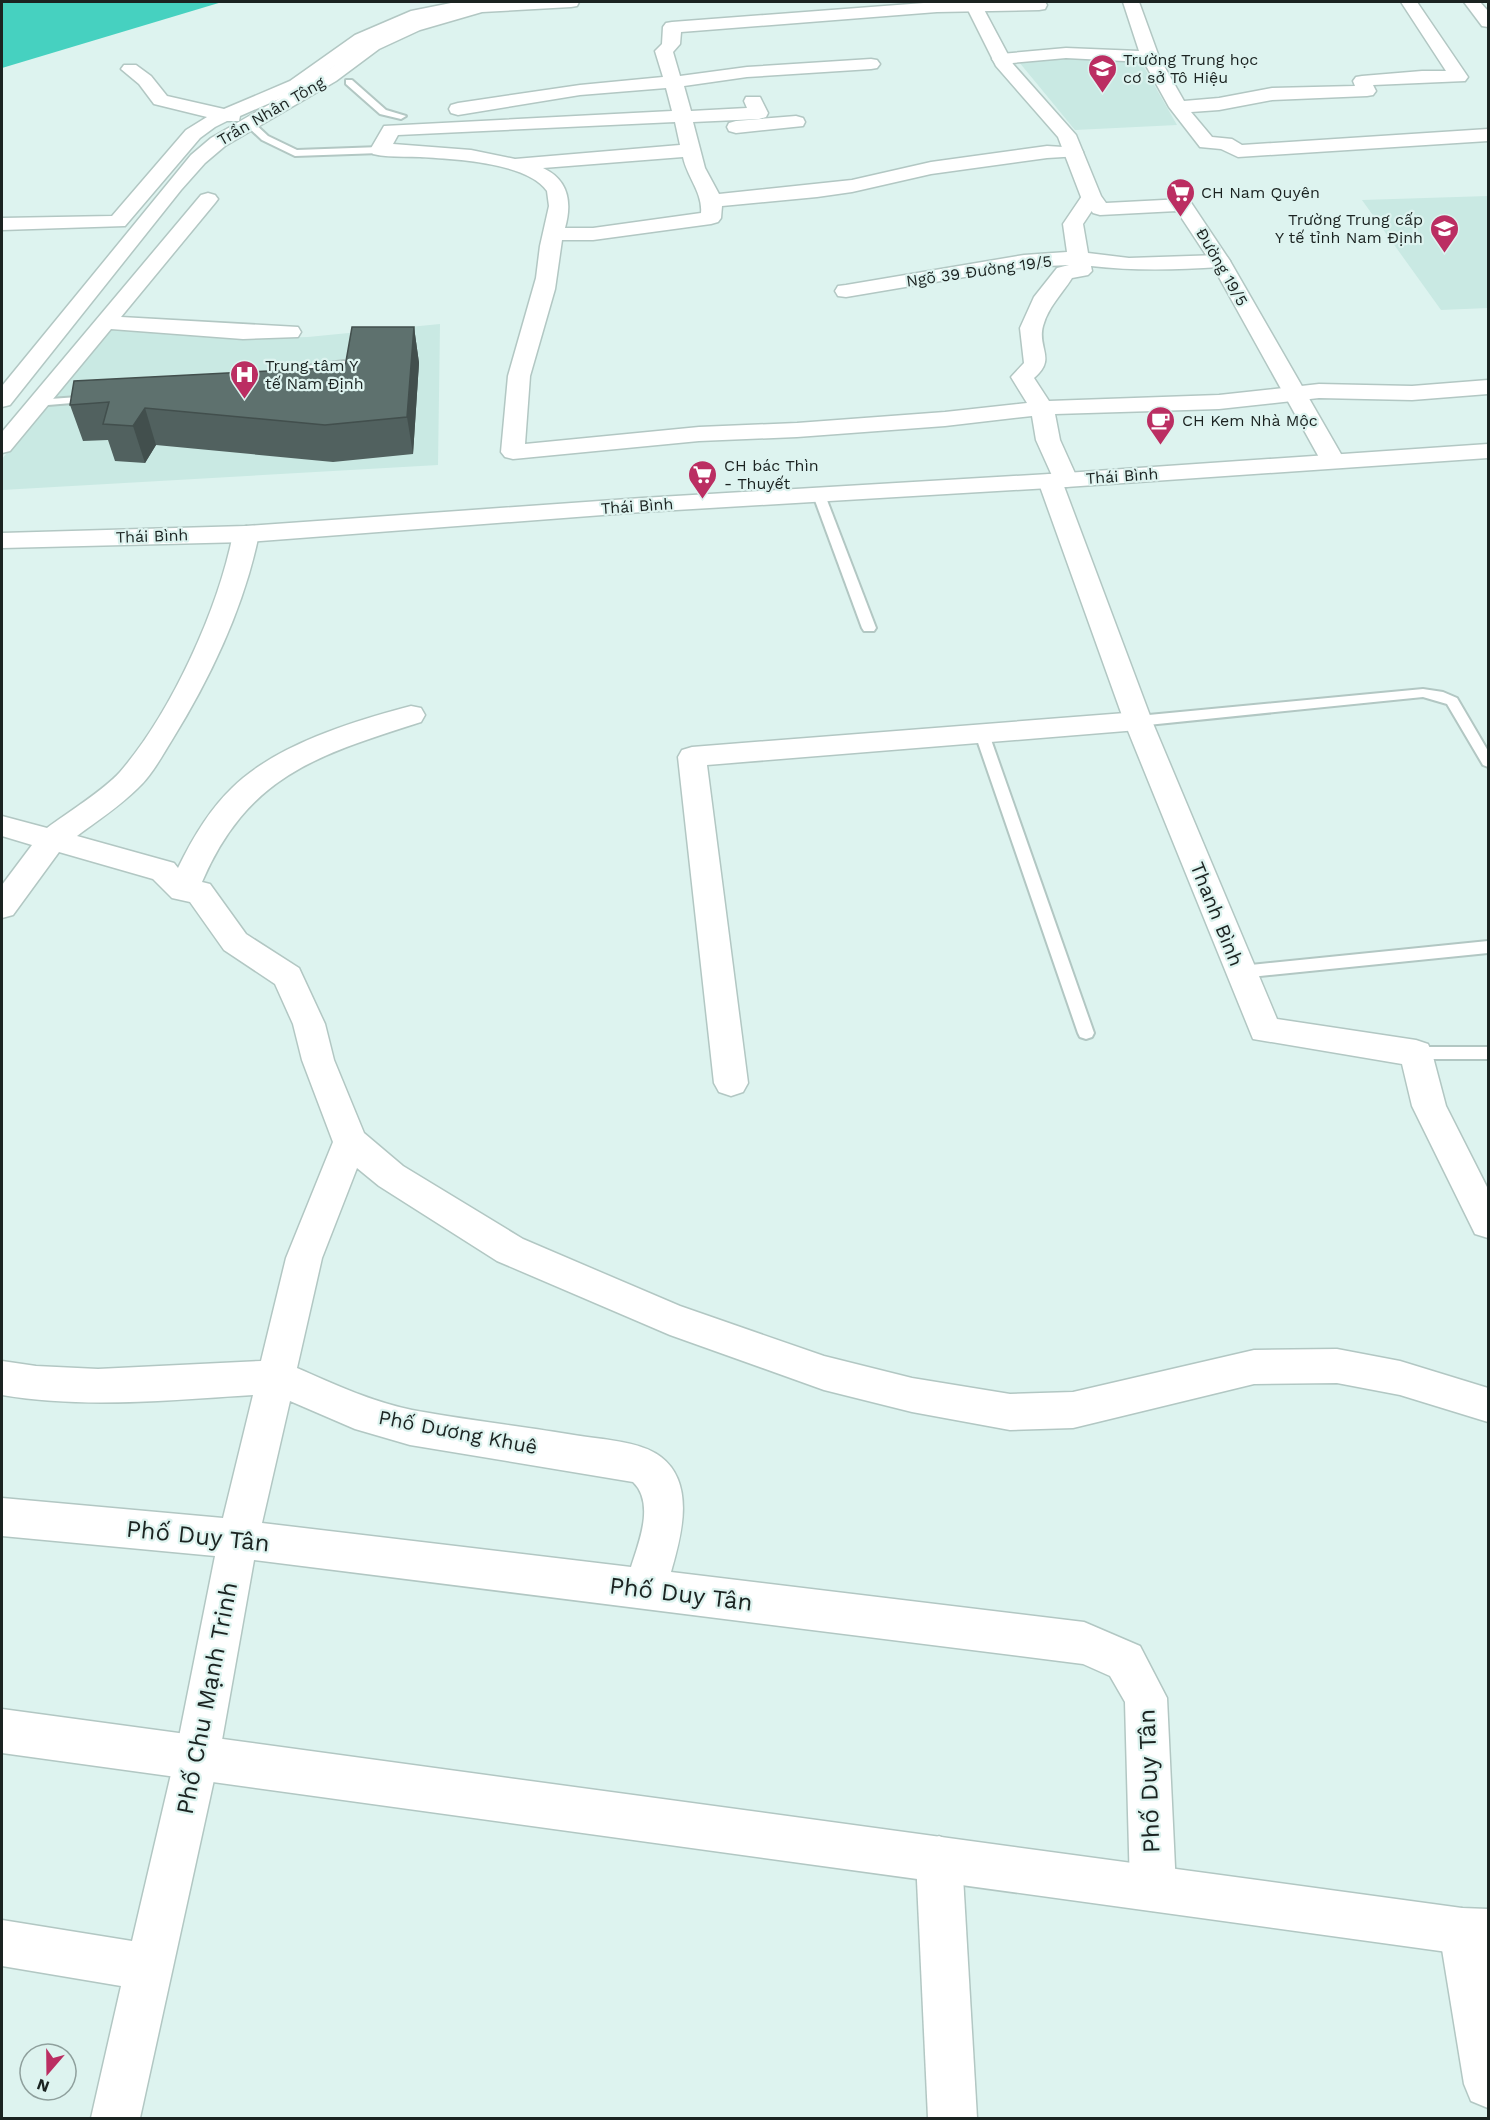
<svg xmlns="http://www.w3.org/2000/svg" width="1490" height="2120" font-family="'Work Sans',sans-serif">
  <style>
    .built { fill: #c9e9e3 }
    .water { fill: #46d1c0 }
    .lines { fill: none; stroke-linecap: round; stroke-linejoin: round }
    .service-casing { stroke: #b2c7c3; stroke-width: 4 }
    .minor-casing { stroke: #b2c7c3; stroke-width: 3 }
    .tertiary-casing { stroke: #b2c7c3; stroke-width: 3 }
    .secondary-casing { stroke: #b2c7c3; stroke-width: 3 }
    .primary-casing { stroke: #b2c7c3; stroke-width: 3 }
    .service { fill: #fff; fill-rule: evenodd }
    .minor { fill: #fff; fill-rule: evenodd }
    .tertiary { fill: #fff; fill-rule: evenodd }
    .secondary { fill: #fff; fill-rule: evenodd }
    .primary { fill: #fff; fill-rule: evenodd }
    .wall { fill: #51615f }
    .shaded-wall { fill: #424f4d }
    .building { fill: #5e716e; stroke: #424f4d; stroke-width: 1.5 }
    .labels { text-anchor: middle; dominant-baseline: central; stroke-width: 4.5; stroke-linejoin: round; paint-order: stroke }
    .far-poi-label { font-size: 16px; fill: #1b2321; stroke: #ddf3ef; text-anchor: start }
    .far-street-label { font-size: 16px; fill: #1b2321; stroke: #ddf3ef }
    .street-label { font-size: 20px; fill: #1b2321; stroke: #ddf3ef }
    .near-street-label { font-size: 24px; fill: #1b2321; stroke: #ddf3ef }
  </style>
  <rect width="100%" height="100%" fill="#ddf3ef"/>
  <g class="built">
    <polygon points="1070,58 1141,62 1177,125 1075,130 1019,62"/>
    <polygon points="1488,196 1488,308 1441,310 1362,200"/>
    <polygon points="440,324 438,465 2,490 2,459 108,327 239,339 308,337"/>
  </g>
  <polygon class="water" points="2,2 222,2 2,68"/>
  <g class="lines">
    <defs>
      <g id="service">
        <polygon points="346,80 352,80 386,110 406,116 401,119 380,114 346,84"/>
        <polygon points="247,122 253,122 268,136 297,150 380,147 385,150 380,153 295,156 262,140 247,126"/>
        <path d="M344,361l6,3 -4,35 -61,5 -6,-3 4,-32zM338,368l-2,26 -45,3 1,-23z"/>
        <polygon points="92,396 98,399 96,401 36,406 30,403 36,400"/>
        <polygon points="819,491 825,495 876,628 874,631 864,631 862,628 813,495"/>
        <polygon points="1423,689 1443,692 1457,698 1488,751 1488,767 1483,765 1447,704 1423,697 1138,726 1131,721 1138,716"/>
        <polygon points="982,729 989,734 1094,1033 1092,1037 1086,1039 1080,1037 1078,1033 975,734"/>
        <polygon points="1488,941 1488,953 1241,978 1235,976 1233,972 1235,968 1241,966"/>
        <polygon points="1416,1047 1488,1047 1488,1059 1416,1059 1410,1058 1408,1053 1410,1048"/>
      </g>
      <g id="minor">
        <polygon points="456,2 486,2 484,6 422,19 367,43 302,89 240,116 239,121 227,121 215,127 200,138 125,226 2,230 2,218 112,216 186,130 207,117 154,104 139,84 121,69 124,65 136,65 151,76 167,96 224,109 290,81 355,35 411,11"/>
        <path d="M937,2h108l2,3 -2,4 -6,1 -102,2 -256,20 -1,12 -7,8 7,24 67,-9 124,-8 6,1 3,4 -3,4 -6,1 -124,8 -63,9 7,25 56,-3 -3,-7 2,-4h14l8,16 -2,4 -7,2 -66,3 12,46 14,26 133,-14 79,-18 116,-16 33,2 3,4 -3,4 -33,2 -116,16 -79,18 -35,5 -95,9 -1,12 -3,4 -7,2 -118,16h-31l-7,49 -25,87 -5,68 174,-17 98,-4 148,-11 82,-9 -16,-26 13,-14 -4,-35 14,-31 23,-29 12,-3 -45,2 -178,30 -8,-1 -3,-5 3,-5 8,-1 178,-30 43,-3 -4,-28 21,-31h14l3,4 -18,27 5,29 41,5 91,-3 7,2 3,4 -3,4 -7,2c-44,3 -86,4 -129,-1l1,5 -4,4 -16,3c-10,16 -24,29 -29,48 -6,22 14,33 -9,52l15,23 170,-6 100,-11 93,2 76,-6v14l-76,6 -93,-2 -100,11 -164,5 5,26 18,40 -3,5 -9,2 -9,-2 -3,-5 -18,-40 -4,-24 -87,10 -148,11 -98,4 -186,18 -8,-2 -4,-5 7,-76 28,-98 4,-32 9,-40 -2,-15c-20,-29 -95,-32 -127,-34 -16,-1 -32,1 -47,-3l-3,-4 14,-24 288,-15 -6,-23 -86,7 -122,20 -7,-2 -2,-4 2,-4 7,-2 122,-18 83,-8 -8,-26 7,-7 1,-17 3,-4 6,-1zM675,122l5,23 -165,14 -44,-9 -78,-6 5,-9zM683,157c4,20 20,36 18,56l-108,15h-28c7,-25 4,-48 -22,-60z"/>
        <polygon points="1123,2 1139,2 1159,57 1184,101 1219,98 1272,88 1355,86 1353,81 1356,77 1362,76 1422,71 1446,71 1401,2 1417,2 1468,77 1465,81 1373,85 1376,91 1373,95 1367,96 1272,100 1219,110 1191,112 1212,137 1232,139 1242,145 1488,129 1488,141 1238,157 1221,149 1200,147 1169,107 1144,62 1066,58 1001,64 995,63 992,59 995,55 1001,54 1066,48 1139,51"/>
        <polygon points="1464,2 1480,2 1488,11 1488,27 1482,26"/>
        <polygon points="796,116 803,118 805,122 803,126 736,133 729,131 727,127 729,123 736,121"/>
        <polygon points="208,193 215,195 218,199 215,203 121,317 298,327 301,332 298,337 243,339 111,329 10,451 2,453 2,432 201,195"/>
        <path d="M246,526l9,3 4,5c-15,73 -48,143 -87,206 -10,16 -20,35 -34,48 -18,18 -41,33 -61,48l97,27 4,5c14,-29 31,-58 54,-80 43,-43 122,-67 179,-82l10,2 4,7 -4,7c-103,33 -173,53 -219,160l8,2 36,50 53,34 26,56 9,36 30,73 39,33 120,73 157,67 144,50 88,22 98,16 63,-2 181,-42 83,-1 63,12 88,27v34l-88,-27 -63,-12 -83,1 -181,44 -63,2 -98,-18 -88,-22 -154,-55 -173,-74 -118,-75 -22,-18 -35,90 -25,110c37,16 75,34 115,42 54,10 108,16 162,25 24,4 68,6 87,22 35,27 20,80 10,115l413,50 56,24 27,52 9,190 -7,16 -16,7 -16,-7 -7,-16 -5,-186 -15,-26 -27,-12 -829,-104 -35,197 -79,361h-49l30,-132 -119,-20v-46l130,21 43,-184 40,-201 -213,-20v-38l221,20 30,-123c-84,5 -169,14 -251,0v-34l34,5 62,3 163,-8 25,-103 47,-116 -31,-82 -9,-36 -18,-40 -51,-34 -34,-48 -18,-4 -19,-19 -94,-27 -46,63 -11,3v-33l30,-40 -30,-9v-20l45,12c20,-15 57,-38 73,-56 51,-59 98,-162 113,-238l4,-5zM290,1401l65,28 55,16 223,37c22,21 6,60 -2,85l-369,-44z"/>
        <polygon points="1138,712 1148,714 1152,721 1148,728 1138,730 707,765 748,1083 743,1092 731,1096 719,1092 714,1083 678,757 682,750 692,747"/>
        <polygon points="939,1836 955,1843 962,1859 977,2118 928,2118 916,1859 923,1843"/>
        <polygon points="1462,1908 1478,1915 1485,1931 1488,1950 1488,2108 1471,2101 1464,2084 1439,1931 1446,1915"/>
      </g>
      <g id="tertiary">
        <polygon points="964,2 980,2 1013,64 1076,135 1101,196 1106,203 1183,199 1190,201 1230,261 1345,461 1341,466 1333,468 1325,466 1321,461 1210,261 1177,211 1100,215 1093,213 1081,197 1058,137 996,66"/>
        <polygon points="1050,474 1059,476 1062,481 1152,721 1277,1019 1416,1040 1428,1044 1432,1053 1446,1106 1488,1189 1488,1238 1475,1234 1412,1106 1402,1064 1253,1039 1124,721 1038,481 1041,476"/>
        <polygon points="2,1709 1462,1908 1488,1909 1488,1955 1462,1954 2,1753"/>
      </g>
      <polygon id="secondary" points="481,2 579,2 577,6 571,7 482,12 420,30 379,49 336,81 225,146 205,163 181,190 10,405 2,407 2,386 191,155 211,138 324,73 367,41 408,22"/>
      <polygon id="primary" points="1488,444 1488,458 1066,487 642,512 246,542 2,548 2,533 246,526 642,498 1066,473"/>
    </defs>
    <use href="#service" class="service-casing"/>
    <use href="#minor" class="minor-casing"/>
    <use href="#tertiary" class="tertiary-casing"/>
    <use href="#secondary" class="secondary-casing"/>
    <use href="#primary" class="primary-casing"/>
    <use href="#service" class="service"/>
    <use href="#minor" class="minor"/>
    <use href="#tertiary" class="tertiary"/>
    <use href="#secondary" class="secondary"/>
    <use href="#primary" class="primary"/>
  </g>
  <polygon class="wall" points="414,327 419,363 413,454 333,462 156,445 145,463 115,461 108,440 83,441 70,405 345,367"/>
  <g class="shaded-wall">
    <polygon points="414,327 419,363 413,454 407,417"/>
    <polygon points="145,408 156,445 145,463 133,426"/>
  </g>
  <polygon class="building" points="352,327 414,327 407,417 325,425 145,408 133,426 103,424 109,402 70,405 74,381 345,367"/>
  <defs>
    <symbol id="school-pin" viewBox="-11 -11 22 30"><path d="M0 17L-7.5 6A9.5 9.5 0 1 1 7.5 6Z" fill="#bb2e62" stroke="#ddf3ef"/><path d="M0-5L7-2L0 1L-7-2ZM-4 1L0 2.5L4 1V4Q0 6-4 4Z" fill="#fff"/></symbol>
    <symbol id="supermarket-pin" viewBox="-11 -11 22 30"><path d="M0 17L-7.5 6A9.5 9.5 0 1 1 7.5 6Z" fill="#bb2e62" stroke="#ddf3ef"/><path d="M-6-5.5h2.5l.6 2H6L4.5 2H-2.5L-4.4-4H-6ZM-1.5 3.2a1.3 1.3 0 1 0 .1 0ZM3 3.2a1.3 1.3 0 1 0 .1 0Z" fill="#fff"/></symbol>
    <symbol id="university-pin" viewBox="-11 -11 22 30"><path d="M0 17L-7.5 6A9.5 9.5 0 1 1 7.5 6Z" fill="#bb2e62" stroke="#ddf3ef"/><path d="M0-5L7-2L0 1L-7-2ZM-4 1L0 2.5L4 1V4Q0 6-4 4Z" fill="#fff"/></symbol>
    <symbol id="hospital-pin" viewBox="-11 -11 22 30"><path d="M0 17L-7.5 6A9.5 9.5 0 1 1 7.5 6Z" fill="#bb2e62" stroke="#ddf3ef"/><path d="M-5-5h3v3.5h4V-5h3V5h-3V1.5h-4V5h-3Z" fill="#fff"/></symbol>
    <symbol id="cafe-pin" viewBox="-11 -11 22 30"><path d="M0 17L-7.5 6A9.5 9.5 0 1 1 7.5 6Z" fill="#bb2e62" stroke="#ddf3ef"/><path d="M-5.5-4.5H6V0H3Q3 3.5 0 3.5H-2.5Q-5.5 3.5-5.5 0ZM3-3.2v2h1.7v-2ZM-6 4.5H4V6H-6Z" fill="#fff"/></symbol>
  </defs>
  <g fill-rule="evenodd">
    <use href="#school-pin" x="1086" y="52" width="33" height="45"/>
    <use href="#supermarket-pin" x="1164" y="176" width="33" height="45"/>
    <use href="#university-pin" x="1428" y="212" width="33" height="45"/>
    <use href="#hospital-pin" x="228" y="358" width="33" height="45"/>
    <use href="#cafe-pin" x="1144" y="404" width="33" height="45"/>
    <use href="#supermarket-pin" x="686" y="458" width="33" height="45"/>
  </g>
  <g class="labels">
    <g class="far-poi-label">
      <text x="1123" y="59">Trường Trung học<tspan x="1123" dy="18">cơ sở Tô Hiệu</tspan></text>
      <text x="1201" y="192">CH Nam Quyên</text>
      <text x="1423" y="219" text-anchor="end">Trường Trung cấp<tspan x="1423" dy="18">Y tế tỉnh Nam Định</tspan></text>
      <text x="265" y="365">Trung tâm Y<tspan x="265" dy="18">tế Nam Định</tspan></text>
      <text x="1182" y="420">CH Kem Nhà Mộc</text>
      <text x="724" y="465">CH bác Thìn<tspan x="724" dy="18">- Thuyết</tspan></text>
    </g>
    <g class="far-street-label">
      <text transform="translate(271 111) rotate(-30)">Trần Nhân Tông</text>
      <text transform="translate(1222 267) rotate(60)">Đường 19/5</text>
      <text transform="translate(979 271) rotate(-8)">Ngõ 39 Đường 19/5</text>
      <text transform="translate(1122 476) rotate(-4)">Thái Bình</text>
      <text transform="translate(637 506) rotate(-4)">Thái Bình</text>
      <text transform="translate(152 536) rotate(-2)">Thái Bình</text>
    </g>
    <g class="street-label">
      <text transform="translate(1217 914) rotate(68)">Thanh Bình</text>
      <text transform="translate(458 1432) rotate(11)">Phố Dương Khuê</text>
    </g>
    <g class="near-street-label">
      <text transform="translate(198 1536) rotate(6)">Phố Duy Tân</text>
      <text transform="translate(681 1594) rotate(7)">Phố Duy Tân</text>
      <text transform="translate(207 1698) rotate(-79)">Phố Chu Mạnh Trinh</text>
      <text transform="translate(1149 1781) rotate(-92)">Phố Duy Tân</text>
    </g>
  </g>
  <rect width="1490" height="2120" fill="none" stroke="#1b2321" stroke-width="6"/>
  <g transform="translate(48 2072) rotate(200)"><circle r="28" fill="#ddf3ef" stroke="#8fa09d" stroke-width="1.5"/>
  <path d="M0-4.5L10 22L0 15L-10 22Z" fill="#bb2e62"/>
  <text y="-9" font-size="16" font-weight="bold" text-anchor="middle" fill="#1b2321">N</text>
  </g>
</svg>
